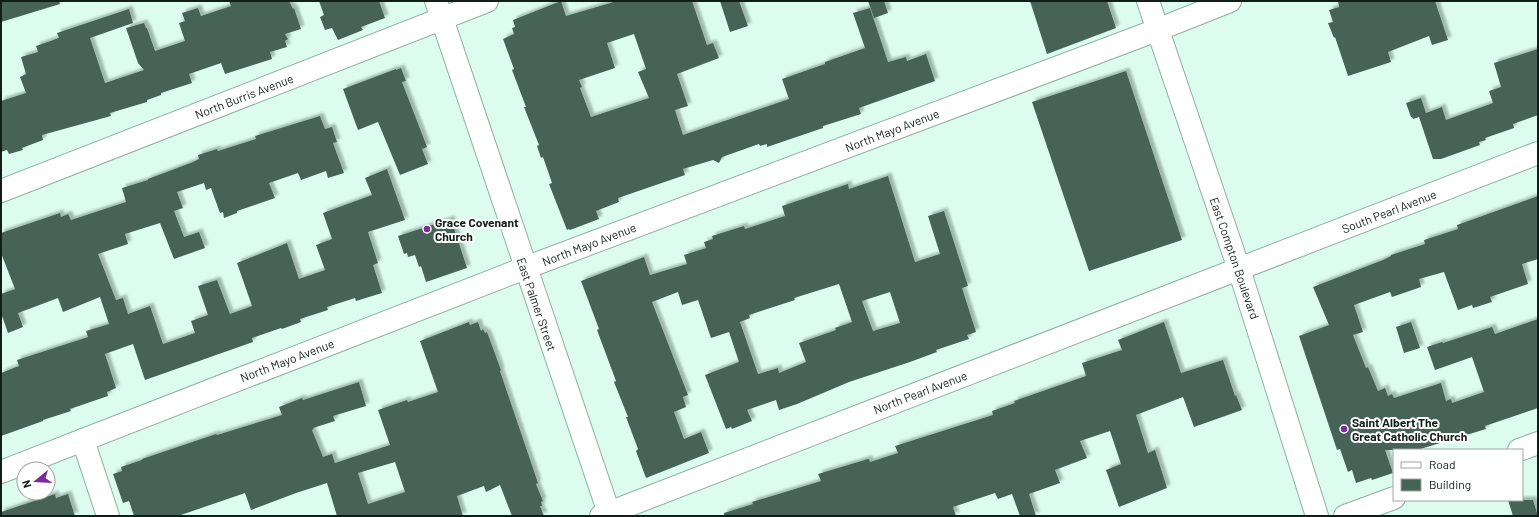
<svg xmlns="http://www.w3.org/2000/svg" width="1539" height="517" font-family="Barlow,sans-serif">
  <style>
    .building { fill: #466358; fill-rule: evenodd; filter: url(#shadow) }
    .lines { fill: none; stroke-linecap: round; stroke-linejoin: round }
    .minor-casing { stroke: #90afa3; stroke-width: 24 }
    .major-casing { stroke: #90afa3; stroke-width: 24 }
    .minor { stroke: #fff; stroke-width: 22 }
    .major { stroke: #fff; stroke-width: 22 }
    .poi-dot { fill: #7d2a9a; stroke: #fff; stroke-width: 1.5 }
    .labels { text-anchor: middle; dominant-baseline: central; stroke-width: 4; stroke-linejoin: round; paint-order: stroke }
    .street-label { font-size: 12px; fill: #111d18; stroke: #fff }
    .poi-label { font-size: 12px; font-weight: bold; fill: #111d18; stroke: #fff; text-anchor: start }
  </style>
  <defs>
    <filter id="shadow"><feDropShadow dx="3.5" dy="-3.5" stdDeviation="1" flood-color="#0004"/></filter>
  </defs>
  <rect width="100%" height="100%" fill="#dbfcef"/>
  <g class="building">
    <polygon points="1,1 59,1 60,4 1,22"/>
    <polygon points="229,1 289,1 293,9 294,8 301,29 285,34 288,39 285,41 287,47 270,52 272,59 225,74 221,63 189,74 192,83 161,93 161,95 147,100 147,102 110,113 111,116 42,135 43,140 22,148 23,150 9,154 7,150 1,152 1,101 26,93 20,77 26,74 21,57 38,52 36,46 59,38 57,33 129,9 133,23 90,38 105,83 144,70 138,63 126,28 144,23 146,28 147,28 155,51 185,41 179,23 185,21 182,13 198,8 201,16 231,6"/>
    <polygon points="319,1 379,1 385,18 361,27 363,30 338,40 332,28 325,30 320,17 324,15"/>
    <path d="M561,1l5,15 51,-15h75l15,44 6,-2 6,15 -42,16 11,32 -13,4 8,25 106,-36 -7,-20 43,-15v-2l40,-14 -12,-35 17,-5 18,54 18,-5 1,4 19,-7 9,27 -76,27 2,6 -38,12v2l-56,19v-3l-7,2 -1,-2 -37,13 -3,6 -6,-3 -30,9 2,6 -67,23 1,4 -23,9 3,8 -29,11 -1,-1 -2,1 -18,-46 3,-1 -9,-26 -2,1 -4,-12 2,-1 -15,-38h2l-14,-37 2,-1 -11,-30 11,-5 -2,-6 3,-1 -2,-7zM634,34l12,35 -8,3 11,26 -58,19 -11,-29 2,-1 -3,-7 36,-12 -8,-25z"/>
    <polygon points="720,1 739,1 748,26 730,32"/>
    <polygon points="868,1 884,1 888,13 874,18"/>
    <polygon points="1030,1 1107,1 1116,28 1047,54"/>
    <polygon points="1338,1 1435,1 1448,40 1432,45 1429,36 1388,52 1391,62 1348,76 1335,37 1334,38 1328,23 1333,22 1329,10 1339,7"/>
    <polygon points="1538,49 1538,115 1513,124 1514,128 1485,138 1486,140 1479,142 1480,145 1441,159 1433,159 1419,117 1413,119 1412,117 1411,117 1406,103 1421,98 1426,113 1442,107 1446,120 1493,103 1489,91 1501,87 1494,63"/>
    <polygon points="401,68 406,81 402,82 427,147 422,149 428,164 400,175 378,122 358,130 343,89 396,69 396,70"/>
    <polygon points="1126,71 1182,240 1089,271 1032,102"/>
    <polygon points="320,116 325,129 332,127 337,142 333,143 344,173 328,178 326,171 301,180 298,173 269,183 275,198 237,211 237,213 224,218 223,212 220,213 211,188 206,190 204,183 177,192 183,208 174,211 184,237 199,232 205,248 174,259 160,223 125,234 128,244 98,254 116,300 123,298 128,314 150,306 163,344 195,333 191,321 208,315 198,286 217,280 230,314 252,306 237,263 287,243 299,279 325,270 316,245 332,239 323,213 372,195 365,178 387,169 405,220 368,232 378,263 373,265 382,293 356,301 355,298 327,307 328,310 300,319 301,322 282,329 281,328 252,338 253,342 145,380 133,344 105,354 116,388 107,392 108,396 70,409 71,411 43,420 43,421 1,436 1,373 19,366 17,360 88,337 86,331 109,324 100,297 63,312 58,298 18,313 23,327 8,333 1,313 1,294 15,289 1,253 1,233 60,213 61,217 68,214 71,220 126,202 122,188 148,180 148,179 193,162 199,159 198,155 217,149 218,151 256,139 255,136"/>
    <path d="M888,176l27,86 25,-8 -12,-38 16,-5 24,75 -6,2 14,44 -9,3 2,4 -33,11 1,2 -27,10 -61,20 -52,22 -18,6 -3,-10 -29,10 5,11 -20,8 -1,-2 -5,2 -21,-54 34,-13 -10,-30 -18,6 -13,-38 -16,5 -4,-13 -26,10 36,93 -5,2 3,10 -12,5 10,27 17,-7 8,21 -63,25 -10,-27 2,-2 -12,-32h2l-14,-35 2,-1 -19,-51 2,-1 -18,-48 63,-24 6,18 37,-11 -3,-9 22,-7 -2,-6 9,-3 -1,-3 32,-10 1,3 40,-13 -3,-10 66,-22 1,5zM839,284l13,38 -17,6 1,2 -37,13 7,19 -27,11 -1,-5 -20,6 -18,-52 10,-4 -1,-3 46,-15 -1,-2zM890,292l10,31 -27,8 -11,-30z"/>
    <polygon points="1538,196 1538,259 1522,264 1528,284 1490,297 1492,302 1473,308 1472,305 1458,310 1444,272 1419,279 1421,287 1392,297 1390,292 1354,305 1363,332 1353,335 1366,368 1368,367 1378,391 1385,388 1388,396 1392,394 1394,398 1441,383 1446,401 1451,399 1452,403 1484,392 1472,357 1435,370 1427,347 1442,342 1443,343 1492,327 1495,334 1538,319 1538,408 1485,426 1486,429 1417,450 1385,450 1393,473 1372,480 1371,478 1356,483 1352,470 1348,472 1340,449 1337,450 1299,336 1329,325 1313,287 1383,260 1391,256 1391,255 1425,244 1424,240 1458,229 1457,225"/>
    <polygon points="451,219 467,268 426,282 421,266 419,267 415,255 408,257 407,253 404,254 398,236"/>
    <path d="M469,322l1,3 8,-3 3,9 2,-2 2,4 2,-1 14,38 -1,1 38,112 -2,1 7,17 -2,1 1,4h-2l4,10h-32l-12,-31 -14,7 -2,-6 -27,10 6,20h-126l-10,-33 -31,10 -45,17 -6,-17 -67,23h-44l-5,-15 -6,2 -10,-29 9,-3 -1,-4 21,-7v-1l74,-25 1,1 65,-20 -3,-8 23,-9 1,2 56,-18 7,24 -33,10 2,5 -22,7 1,1 -2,1 11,27 9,-3 3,9 55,-18 -12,-35 29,-10 1,2 30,-10 -18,-51zM395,462l10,30 -37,12 -10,-31z"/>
    <polygon points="1164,322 1181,373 1223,360 1235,396 1236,395 1242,410 1194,427 1183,397 1136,415 1148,453 1155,450 1167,488 1119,507 1106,470 1121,464 1110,431 1080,441 1087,458 1055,470 1060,483 1029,494 1036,516 1020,516 1012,494 998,499 995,493 953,507 956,516 724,516 724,513 753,504 752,502 821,481 818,474 868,459 869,459 870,462 898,453 895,446 993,415 992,411 1015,403 1014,401 1086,376 1082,363 1122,350 1118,340"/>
    <polygon points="1411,322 1420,348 1404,353 1396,327"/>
    <polygon points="55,494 56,498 68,494 75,516 1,516 1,512"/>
    <polygon points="1508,500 1533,500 1538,516 1513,516"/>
  </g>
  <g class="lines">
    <defs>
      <g id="minor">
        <polyline points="1,191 487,1"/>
        <polyline points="83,440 108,516"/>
        <polyline points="1519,450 1538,443"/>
        <polyline points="1,472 525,268 1157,30 1230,1"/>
        <polyline points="601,516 1538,153"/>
        <polyline points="1345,516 1394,498"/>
      </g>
      <g id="major">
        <polyline points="436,1 610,516"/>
        <polyline points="1148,1 1239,269 1317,516"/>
      </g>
    </defs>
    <use href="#minor" class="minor-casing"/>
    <use href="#major" class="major-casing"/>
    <use href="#minor" class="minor"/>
    <use href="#major" class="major"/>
  </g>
  <g class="poi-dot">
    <circle cx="427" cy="229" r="4"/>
    <circle cx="1344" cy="429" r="4"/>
  </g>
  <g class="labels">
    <g class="street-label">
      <text transform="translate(244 96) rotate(-21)">North Burris Avenue</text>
      <text transform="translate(892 130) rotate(-21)">North Mayo Avenue</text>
      <text transform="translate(1389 211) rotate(-21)">South Pearl Avenue</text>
      <text transform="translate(589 244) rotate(-21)">North Mayo Avenue</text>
      <text transform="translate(1235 258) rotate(71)">East Compton Boulevard</text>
      <text transform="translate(537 304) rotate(71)">East Palmer Street</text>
      <text transform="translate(287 360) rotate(-21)">North Mayo Avenue</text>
      <text transform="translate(920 392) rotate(-21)">North Pearl Avenue</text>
    </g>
    <g class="poi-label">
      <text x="435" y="222">Grace Covenant<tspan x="435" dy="14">Church</tspan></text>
      <text x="1352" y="422">Saint Albert The<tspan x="1352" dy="14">Great Catholic Church</tspan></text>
    </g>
  </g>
  <rect width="1539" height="517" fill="none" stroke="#111d18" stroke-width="4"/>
  <rect x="1393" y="449" width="130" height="52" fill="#ffffff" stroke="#a0a5a3"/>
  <rect x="1401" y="462" width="20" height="6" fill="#ffffff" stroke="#a0a5a3"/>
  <text x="1429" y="469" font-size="12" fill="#111d18">Road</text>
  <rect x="1401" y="479" width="20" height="12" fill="#466358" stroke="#a0a5a3"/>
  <text x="1429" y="489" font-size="12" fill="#111d18">Building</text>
  <g transform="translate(36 481) rotate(252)"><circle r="19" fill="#ffffff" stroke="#a0a5a3"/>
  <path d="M0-3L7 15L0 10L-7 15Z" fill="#7d2a9a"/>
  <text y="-6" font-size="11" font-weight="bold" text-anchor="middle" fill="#111d18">N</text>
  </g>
</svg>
